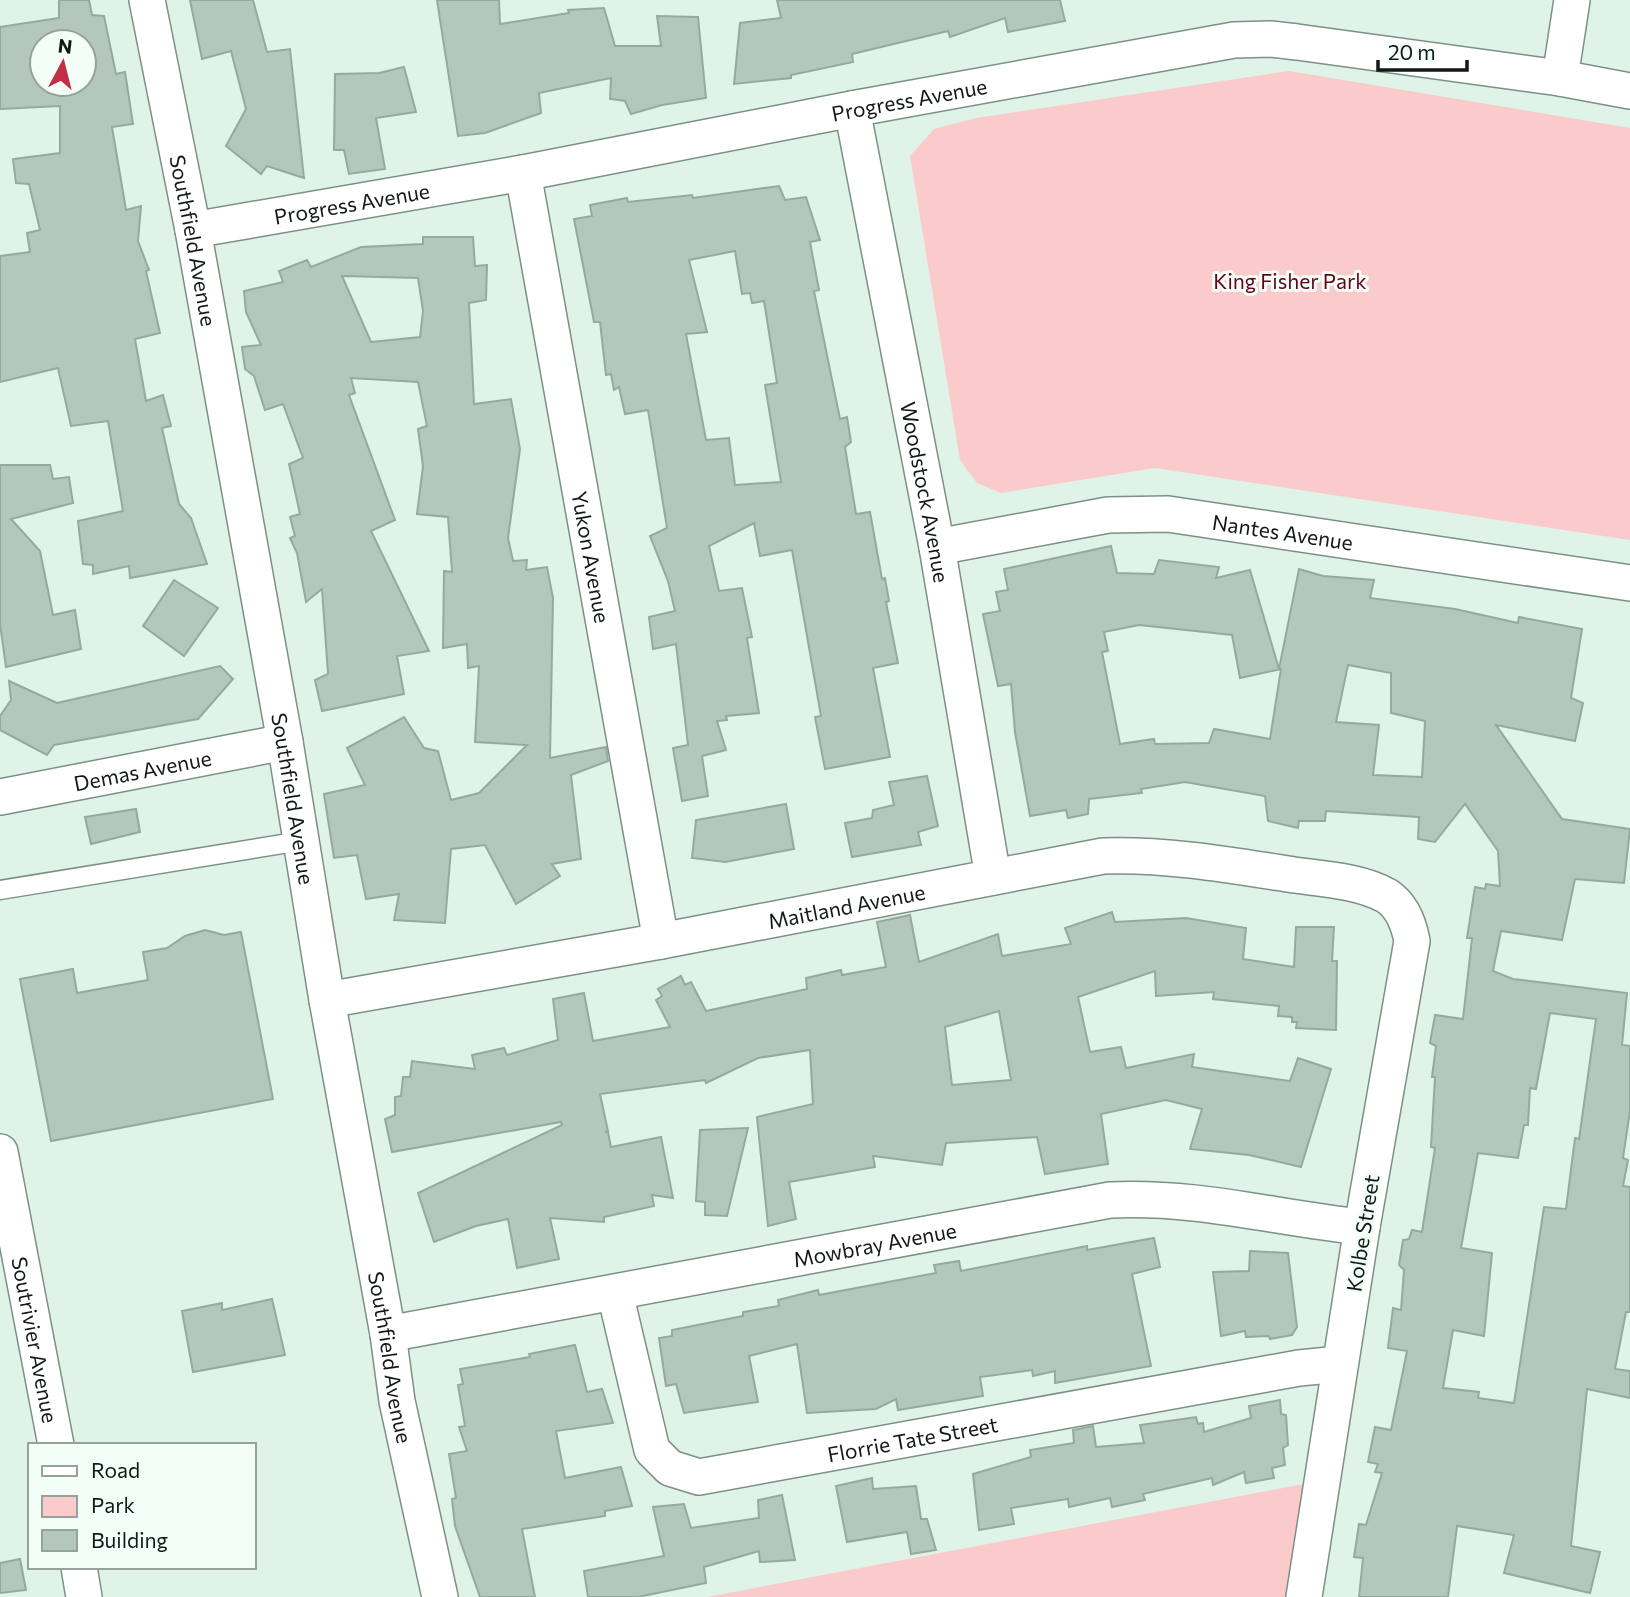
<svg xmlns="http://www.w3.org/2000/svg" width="1630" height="1597" font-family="Commissioner,sans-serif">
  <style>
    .green { fill: #fbcbcb }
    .building { fill: #b4c7bc; stroke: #97a99f; stroke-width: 2; fill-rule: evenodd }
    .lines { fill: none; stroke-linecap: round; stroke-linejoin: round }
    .lane-casing { stroke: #7d9085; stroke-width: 21 }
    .street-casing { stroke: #7d9085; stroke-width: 38 }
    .lane { stroke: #fff; stroke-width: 18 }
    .street { stroke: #fff; stroke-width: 35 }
    .labels { text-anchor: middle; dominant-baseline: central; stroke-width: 6; stroke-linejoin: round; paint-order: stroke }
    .street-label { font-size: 21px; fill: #111815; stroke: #f2fef7 }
    .park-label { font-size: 21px; fill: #65031b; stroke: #f2fef7 }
  </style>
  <rect width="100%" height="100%" fill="#dff3e8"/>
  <g class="green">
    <polygon points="1289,71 1630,128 1630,540 1155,468 1001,493 977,483 960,460 910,156 934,129 976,118"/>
    <polygon points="1304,1484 1286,1597 707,1597"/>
  </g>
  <g class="building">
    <path d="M59,0h30l3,15 12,1 12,58 9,-2 8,52 -21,3 14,83 15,-4 -3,35 11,29 -3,1 14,62 -25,6 11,62 17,-6 8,31 -9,2 17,76 12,14 16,46 -77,14 -1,-12 -36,8v-9l-10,-1 -5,-43 45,-10 -15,-90 -37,5 -13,-58 -58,14v-126l30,-4 -3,-19 13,-3 -11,-46 -13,-1 -3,-24 47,-6v-47l-60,3v-82l59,-9zM42,42h42v42h-42z"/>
    <polygon points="190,0 253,0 267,52 290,49 304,178 267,166 261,174 226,146 246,109 231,51 202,59"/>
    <polygon points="437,0 499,0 500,24 569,13 568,10 604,8 615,46 661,46 657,16 698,17 706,98 662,105 631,114 625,101 610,99 611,78 539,93 541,113 485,133 458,136"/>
    <polygon points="777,0 1060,0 1065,21 1008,32 1005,18 950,37 948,31 852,54 853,62 791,75 791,78 734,84 740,23 781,18"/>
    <polygon points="404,67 416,112 376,118 385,169 349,174 344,150 334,150 335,74 379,73"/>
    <path d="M779,186l6,14 21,-3 14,43 -10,2 9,48 -5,1 26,128 7,-2 4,25 -6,5 11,67 14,-2 12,67 3,-1 4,23 -3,1 12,61 -25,5 17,89 -65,12 -10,-52 6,-1 -29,-166 -32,6 -6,-33 -45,23 10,45 23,-3 10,49 -5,1 12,75 -33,3 1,4 -10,1 9,29 -24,6 6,40 -26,5 -9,-53 15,-3 -12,-101 -23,5 -4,-32 26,-6 -7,-30 -18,-45 17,-8 -19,-118 -23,4 -6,-27 -5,3 -3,-16 -5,1 -6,-53h-6l-20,-103 18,-3 -2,-11 37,-7 1,4 64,-7 1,3zM735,251l7,43 8,-1 2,10 12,-2 13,82 -12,2 16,97 -46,3 -6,-47 -23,2 -20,-106 21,-2 -18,-72z"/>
    <path d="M423,237h50l2,29 12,-1 -1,35 -17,3 5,101 37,-5 9,50 -12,89 5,23 14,-1 -1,10 21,-3 6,31 -3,160 56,-11 2,14 -37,14 10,84 -29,5 8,12 -44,28 -31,-59 -34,4 -6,74 -51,-3 5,-26 -33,5 -9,-44 -23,3 -10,-64 41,-9 -18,-37 57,-31 20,31 14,3 13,49 28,-7 48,-48 -52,-3 4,-76 -11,2 -1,-24 -24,4 1,-77 8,1 -4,-55 -31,-3 6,-48 -5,-37 9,-3 -9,-44 -67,-4 4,15 -6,2 46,125 -24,11 58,120 -32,5 7,38 -82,17 -7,-31 13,-6 -6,-85 -16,13 -9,-49 -7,-15 5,-2 -5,-19 10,-3 -11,-50 14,-6 -20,-54 -18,6 -11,-34 -9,-7 -3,-22 19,-2 -15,-33 -2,-21 39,-9 -4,-11 28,-11 4,7 50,-20 62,-3zM342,276l76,2 5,33 -3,26 -49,5z"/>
    <polygon points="0,465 50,465 53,479 69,477 73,503 11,519 40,551 53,615 75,610 81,649 6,667 0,624"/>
    <path d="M1111,546l6,27 37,1 5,-14 60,7 -3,11 34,-8 29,99 20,-100 24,7 51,4 -4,18 85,11 63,14 1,-6 63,12 -11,69 12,5 -8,38 -79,-16 66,94 68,10 -6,54 -49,-4 -13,61 -61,-9 -8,40 20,8 114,14 -5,52 8,1v65l-7,47 5,2 -5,26 7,1v125h-4l-11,57 15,2v27l-43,-9 -16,157 29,6 -10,41 -86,-20 10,-38 -57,-9 -9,71h-89l4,-39 -9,-1 5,-33 7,1 16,-52 -7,-1 3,-8 -10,-2 7,-35 16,3 16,-79 -19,-3 5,-40 8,2 3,-40 -5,-5 4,-25 6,-1 3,-9 10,2 13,-84 -4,-1 4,-70h-3l4,-31 -6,-3 5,-28 28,4 9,-81h-5l8,-51 10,2 1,-5 14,2 -2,-35 -33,-47 -30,38 -17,-3 1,-22 -93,-6 -1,10h-26l-1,7 -30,-7 -3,-25 -80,-14 -44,7 1,4 -53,6 -1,15 -20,4 -2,-8 -36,6 -15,-84 -4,-48 -13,2 -15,-72 17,-3 -4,-19 12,-2 -4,-21zM1139,625l93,10 8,43 41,-9 -11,70 -56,-10 -5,14 -54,1 -1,-5 -34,5 -18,-92 6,-1 -4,-19zM1348,665l43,8v40l34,8 -3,56 -49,-2 6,-50 -43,-3zM1550,1013l46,6 -17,120 -4,-1 -9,71 -22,-2 -30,196 -36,-5 1,-6 -36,-4 10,-58 31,6 8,-83 -31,-5 17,-95 40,5 6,-33h4l2,-37 6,1z"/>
    <polygon points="174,580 218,608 184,656 143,626"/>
    <polygon points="220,666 233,679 198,719 54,745 47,755 0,730 0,716 11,700 9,681 57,703"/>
    <polygon points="927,776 938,826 918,832 921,845 852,857 845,823 872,818 873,810 894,805 889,782"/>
    <polygon points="786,804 794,849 725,862 692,858 696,820"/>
    <polygon points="136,809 140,832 91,844 85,817"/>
    <path d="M1112,912l3,10 71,-4 60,10 -3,31 51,8 2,-40h38l-2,34h5l-1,69 -40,-2 1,-6h-5v-5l-14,-1 1,-10 -66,-7 1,-7 -58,4 -1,-25 -77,26 12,55 31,-5 5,21 68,-14 -2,13 98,14 8,-23 33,11 -30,98 -52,-12 -59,-6 12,-40 -36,-9 -65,14 7,50 -63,10 -8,-37 -91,6 -4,22 -69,-9 2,11 -86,15 7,37 -28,7 -11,-109 56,-13 -3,-54 -52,8 -52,25 -1,-3 -105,14 8,37 -3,1h3l3,15 50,-10 12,61 -21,-3 2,11 -50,11v5l-54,-4 9,41 -42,9 -9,-49 -32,7 -42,16 -16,-49 144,-68 -1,-3 -169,30 -7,-33 10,-4v-18l6,-1 2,-19h7l2,-16 63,8 -3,-14 32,-7 3,7 51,-15 -5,-41 31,-6 9,48 77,-14 -14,-27 6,-4 -4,-7 23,-13 4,9 6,-3 15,29 101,-22 -1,-11 35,-8 1,5 44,-8 -9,-45 33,-7 9,47 79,-28 4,22 69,-12 -6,-16zM999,1011l12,69 -59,5 -7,-58z"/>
    <polygon points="205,930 224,935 241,932 273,1099 51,1141 20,979 73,969 77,993 148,980 143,952 167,948 185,936"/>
    <polygon points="748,1128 727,1216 705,1215 705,1202 696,1201 700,1130"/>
    <polygon points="1154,1238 1160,1267 1132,1274 1151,1366 1055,1383 1055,1371 1033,1376 1032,1370 980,1377 983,1396 898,1410 896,1399 876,1409 807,1413 797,1344 749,1356 758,1402 684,1413 676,1384 666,1386 659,1338 672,1336 672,1330 743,1316 743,1312 779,1306 778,1300 818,1290 819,1295 936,1273 934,1265 959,1261 961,1271 1087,1246 1087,1250"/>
    <polygon points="1250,1251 1288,1253 1297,1327 1292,1335 1270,1339 1269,1336 1246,1337 1245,1331 1221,1336 1213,1272 1249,1271"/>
    <polygon points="272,1299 285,1355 193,1372 182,1311 222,1303 222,1310"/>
    <polygon points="575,1345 587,1392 602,1389 613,1423 556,1431 565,1478 621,1467 632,1506 605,1511 605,1516 522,1529 535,1597 480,1597 455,1526 452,1499 456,1498 449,1454 467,1451 459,1427 465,1426 458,1385 463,1384 460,1369 530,1357 529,1354"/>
    <polygon points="1280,1400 1281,1414 1286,1415 1288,1445 1283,1448 1285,1465 1272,1468 1274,1478 1246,1483 1244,1472 1213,1485 1212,1478 1143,1494 1145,1500 1112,1507 1110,1498 1069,1507 1068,1499 1011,1508 1014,1524 979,1530 973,1474 1031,1457 1030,1450 1074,1443 1073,1430 1093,1426 1096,1447 1144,1443 1140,1425 1196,1417 1198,1424 1203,1423 1204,1432 1251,1418 1249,1406"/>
    <polygon points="872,1478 873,1489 916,1486 921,1519 927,1519 936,1550 911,1554 907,1532 847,1542 836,1486"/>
    <polygon points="782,1495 795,1560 760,1562 759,1551 704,1567 706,1583 638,1597 588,1597 584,1571 664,1556 653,1507 684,1504 691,1528 759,1518 758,1500"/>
    <polygon points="20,1559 26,1590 0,1593 0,1563"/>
  </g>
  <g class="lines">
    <defs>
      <polyline id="lane" points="0,890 301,841"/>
      <g id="street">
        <path id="s1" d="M147,0l46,230 92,512 42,258 61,334 9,67 43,196"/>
        <polyline points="1560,78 1572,0"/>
        <path id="s2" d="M852,109l85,438 56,330"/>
        <path id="s3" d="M523,173l138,768"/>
        <path id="s4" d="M193,230l330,-57 329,-64 382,-69 36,-1 27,3 263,36 70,13"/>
        <path id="s5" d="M937,547l171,-32 60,-1 462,69"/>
        <path id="s6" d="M0,797l285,-55"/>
        <path id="s7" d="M327,1000l334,-59 442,-85c64,-2 127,9 191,19 30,4 66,6 93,21 15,10 22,29 25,45l-50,286 -58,370"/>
        <path id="s8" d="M0,1152l56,293"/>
        <path id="s9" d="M615,1293l37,157 18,18 29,9 600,-109 41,-4"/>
        <path id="s10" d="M388,1334l722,-134c91,-4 164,18 252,27"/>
        <polyline points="79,1567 84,1597"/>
      </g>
    </defs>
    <use href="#lane" class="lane-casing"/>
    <use href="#street" class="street-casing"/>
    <use href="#lane" class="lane"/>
    <use href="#street" class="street"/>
  </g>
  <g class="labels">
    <g class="street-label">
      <text stroke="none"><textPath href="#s4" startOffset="728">Progress Avenue</textPath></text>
      <text stroke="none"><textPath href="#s4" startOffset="161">Progress Avenue</textPath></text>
      <text stroke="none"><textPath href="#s1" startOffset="245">Southfield Avenue</textPath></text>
      <text stroke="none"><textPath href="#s2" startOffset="390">Woodstock Avenue</textPath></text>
      <text stroke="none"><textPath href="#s5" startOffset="350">Nantes Avenue</textPath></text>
      <text stroke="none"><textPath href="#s3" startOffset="390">Yukon Avenue</textPath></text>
      <text stroke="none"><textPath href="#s6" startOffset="145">Demas Avenue</textPath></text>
      <text stroke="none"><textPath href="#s1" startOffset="812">Southfield Avenue</textPath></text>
      <text stroke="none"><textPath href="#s7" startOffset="528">Maitland Avenue</textPath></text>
      <text transform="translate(1362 1233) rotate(-81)">Kolbe Street</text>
      <text stroke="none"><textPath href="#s10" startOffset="495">Mowbray Avenue</textPath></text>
      <text stroke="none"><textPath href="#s8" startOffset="191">Soutrivier Avenue</textPath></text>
      <text stroke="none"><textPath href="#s1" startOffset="1379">Southfield Avenue</textPath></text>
      <text stroke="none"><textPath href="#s9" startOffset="434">Florrie Tate Street</textPath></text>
    </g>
    <g class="park-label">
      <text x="1290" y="280">King Fisher Park</text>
    </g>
  </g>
  <rect x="28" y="1443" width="228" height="126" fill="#f2fef7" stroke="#98a29d" stroke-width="2"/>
  <rect x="42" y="1466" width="35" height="10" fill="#ffffff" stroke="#98a29d" stroke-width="2"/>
  <text x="91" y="1478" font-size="21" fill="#111815">Road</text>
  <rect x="42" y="1496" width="35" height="21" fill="#fbcbcb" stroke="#98a29d" stroke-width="2"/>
  <text x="91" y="1513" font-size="21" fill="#111815">Park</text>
  <rect x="42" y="1530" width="35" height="21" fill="#b4c7bc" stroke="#98a29d" stroke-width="2"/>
  <text x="91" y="1548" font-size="21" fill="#111815">Building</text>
  <g transform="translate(63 63) rotate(7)"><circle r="33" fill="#f2fef7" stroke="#98a29d" stroke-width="2"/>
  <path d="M0-5L12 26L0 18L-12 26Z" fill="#bf2f46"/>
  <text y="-10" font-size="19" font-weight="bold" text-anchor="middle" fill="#111815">N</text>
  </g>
  <path d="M1378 60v10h89v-10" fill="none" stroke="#111815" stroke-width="3.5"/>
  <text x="1388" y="60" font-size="21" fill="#111815" stroke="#f2fef7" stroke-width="5" paint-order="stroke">20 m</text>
</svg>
